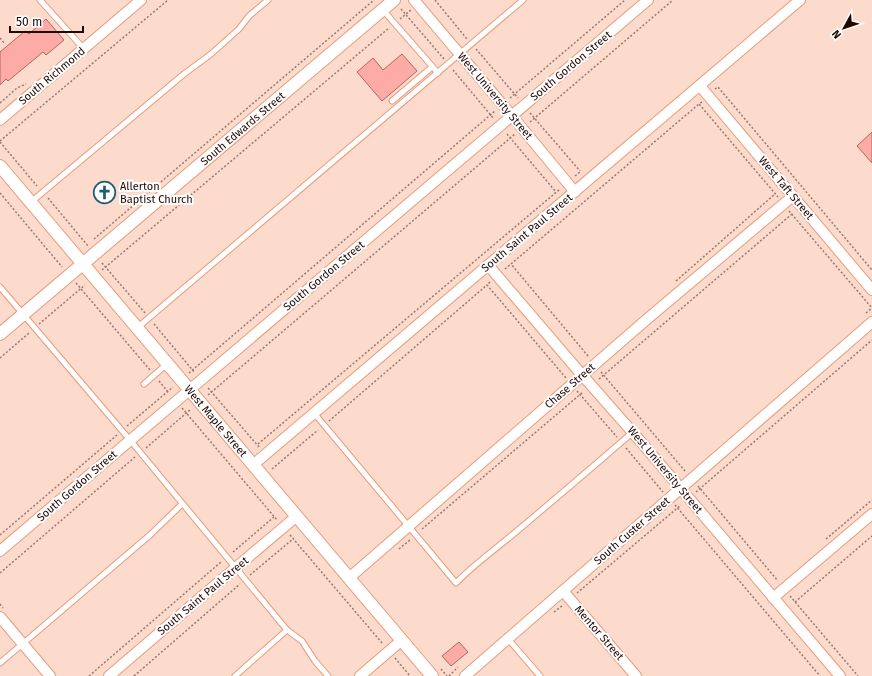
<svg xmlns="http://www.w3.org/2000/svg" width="872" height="676" font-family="'Fira Sans',sans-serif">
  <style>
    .building { fill: #fcaba7; stroke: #b66460 }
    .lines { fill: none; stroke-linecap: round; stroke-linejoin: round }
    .service-casing { stroke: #ea9b7a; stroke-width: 7 }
    .minor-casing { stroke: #ea9b7a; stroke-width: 12 }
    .tertiary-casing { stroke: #ea9b7a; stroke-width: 14 }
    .path { stroke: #98786e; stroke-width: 1.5; stroke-dasharray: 2 2; stroke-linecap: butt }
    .service { stroke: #fff; stroke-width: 5 }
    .minor { stroke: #fff; stroke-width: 10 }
    .tertiary { stroke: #fff; stroke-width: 12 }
    .labels { text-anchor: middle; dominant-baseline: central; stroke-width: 4; stroke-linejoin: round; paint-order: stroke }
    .street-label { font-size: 11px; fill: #220600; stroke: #fff }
    .poi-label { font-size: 11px; fill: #220600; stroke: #fff; text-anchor: start }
  </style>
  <rect width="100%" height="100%" fill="#fcdacc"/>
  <g class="building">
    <polygon points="46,19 64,40 46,55 43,52 8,81 6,79 0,85 0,52 25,31 29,34"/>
    <polygon points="402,54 417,71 382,101 357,72 373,58 383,70"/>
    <polygon points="872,132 872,163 857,146"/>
    <polygon points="459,642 468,652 451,666 442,656"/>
  </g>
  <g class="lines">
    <defs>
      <g id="service">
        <polyline points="40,0 84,49"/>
        <polyline points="383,10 438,73"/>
        <polyline points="392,101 432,67"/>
        <polyline points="31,202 184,74 211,54 239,29 249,16 268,0"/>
        <polyline points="0,287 130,440 287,630 302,641 315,661 328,676"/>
        <polyline points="137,328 523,0"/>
        <polyline points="144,384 167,364"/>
        <path d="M314,413l142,170c18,-19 40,-34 61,-52 38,-32 77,-65 116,-99"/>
        <polyline points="508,639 540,676"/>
        <polyline points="0,663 150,535 182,504"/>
        <polyline points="235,676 287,630"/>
      </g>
      <g id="minor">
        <polyline points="414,0 512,116 575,192"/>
        <polyline points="700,86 872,290"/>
        <polyline points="0,120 141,0"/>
        <polyline points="488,265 576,368 642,443 840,676"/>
        <polyline points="253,465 800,0"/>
        <polyline points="0,551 648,0"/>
        <polyline points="349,578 646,320 793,196"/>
        <polyline points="563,591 636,676"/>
        <polyline points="773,598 872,514"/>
        <polyline points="0,617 50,676"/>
        <polyline points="109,676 207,592 297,516"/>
        <polyline points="360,676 402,640"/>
        <polyline points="465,676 872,322"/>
      </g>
      <g id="tertiary">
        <path id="s1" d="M0,166l432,510"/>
        <path id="s2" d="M0,334l394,-334"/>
      </g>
    </defs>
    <use href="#service" class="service-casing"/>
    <use href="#minor" class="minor-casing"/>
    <use href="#tertiary" class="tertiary-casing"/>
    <g class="path">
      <polyline points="435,0 467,39"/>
      <polyline points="401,9 444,59"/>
      <polyline points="400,19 411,10"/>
      <polyline points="0,38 5,44"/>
      <polyline points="476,49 518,98"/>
      <polyline points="453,70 494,119"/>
      <polyline points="715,89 718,87 872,270"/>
      <polyline points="510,98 625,0"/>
      <polyline points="702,102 699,104 778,197"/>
      <polyline points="0,103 17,88 26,84"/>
      <polyline points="530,113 580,171"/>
      <polyline points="530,122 673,0"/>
      <polyline points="507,134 556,192"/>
      <polyline points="0,141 168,0"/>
      <polyline points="0,142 37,186"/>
      <polyline points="575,176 580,172"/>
      <polyline points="0,193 62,267"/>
      <polyline points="48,198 88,246"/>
      <polyline points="789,211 872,308"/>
      <polyline points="94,239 374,0"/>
      <polyline points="102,263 145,313"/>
      <polyline points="505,269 511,264"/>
      <polyline points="102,270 389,28"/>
      <polyline points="676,281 775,194"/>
      <polyline points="490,282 487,285 566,378"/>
      <polyline points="76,283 150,370"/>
      <polyline points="866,313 872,308"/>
      <polyline points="39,324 85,285"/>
      <polyline points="154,324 195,373"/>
      <polyline points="588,356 511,264 699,104"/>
      <polyline points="0,358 29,333"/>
      <polyline points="601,372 685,471"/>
      <polyline points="189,373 495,111"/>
      <polyline points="599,379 792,214"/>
      <polyline points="159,381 168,392"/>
      <polyline points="208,388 259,447"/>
      <polyline points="577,391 617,437"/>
      <polyline points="208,395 515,134"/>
      <polyline points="182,408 277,520"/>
      <polyline points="329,421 487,285"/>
      <polyline points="127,426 173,387"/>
      <polyline points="258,444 560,189"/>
      <polyline points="146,448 191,409"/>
      <polyline points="626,448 663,492"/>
      <polyline points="272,469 318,430"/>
      <polyline points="698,486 778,581"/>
      <polyline points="696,492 872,340"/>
      <polyline points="675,505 820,676"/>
      <polyline points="422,529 583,392"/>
      <polyline points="0,535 117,435"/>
      <polyline points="290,535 382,643"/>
      <polyline points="826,539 872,500"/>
      <polyline points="399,549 410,540"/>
      <polyline points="233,552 274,517"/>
      <polyline points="0,573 135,457"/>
      <polyline points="250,575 293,539"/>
      <polyline points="577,593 681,505"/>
      <polyline points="790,596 858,676"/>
      <polyline points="795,602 872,536"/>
      <polyline points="0,604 3,608"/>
      <polyline points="554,612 562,606"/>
      <polyline points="395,658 410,676"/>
      <polyline points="441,669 447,676"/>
      <polyline points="89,676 221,562"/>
      <polyline points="134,676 240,584"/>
      <polyline points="449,676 458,667"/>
    </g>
    <use href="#service" class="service"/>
    <use href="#minor" class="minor"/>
    <use href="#tertiary" class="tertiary"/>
  </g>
  <defs>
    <symbol id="church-ring" viewBox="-11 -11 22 22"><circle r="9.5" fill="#fff" stroke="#1d5e73" stroke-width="1.5"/><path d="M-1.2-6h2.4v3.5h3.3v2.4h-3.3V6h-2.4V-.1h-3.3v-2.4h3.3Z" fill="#1d5e73"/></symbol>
  </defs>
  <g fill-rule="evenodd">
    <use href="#church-ring" x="92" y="180" width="25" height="25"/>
  </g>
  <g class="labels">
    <g class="street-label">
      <text transform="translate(571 66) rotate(-40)">South Gordon Street</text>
      <text transform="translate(52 76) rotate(-40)">South Richmond</text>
      <text transform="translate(495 96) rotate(50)">West University Street</text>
      <text stroke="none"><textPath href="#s2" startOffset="318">South Edwards Street</textPath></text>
      <text transform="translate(786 188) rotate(50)">West Taft Street</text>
      <text transform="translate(527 233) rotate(-40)">South Saint Paul Street</text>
      <text transform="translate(324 276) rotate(-40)">South Gordon Street</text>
      <text transform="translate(570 386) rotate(-41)">Chase Street</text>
      <text stroke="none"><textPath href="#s1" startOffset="334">West Maple Street</textPath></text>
      <text transform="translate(665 470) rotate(50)">West University Street</text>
      <text transform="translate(77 486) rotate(-41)">South Gordon Street</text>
      <text transform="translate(632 531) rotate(-41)">South Custer Street</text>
      <text transform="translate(203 596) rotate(-40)">South Saint Paul Street</text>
      <text transform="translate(599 633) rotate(49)">Mentor Street</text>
    </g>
    <g class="poi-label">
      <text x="120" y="186">Allerton<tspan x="120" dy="13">Baptist Church</tspan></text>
    </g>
  </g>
  <g transform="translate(844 28) rotate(230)" stroke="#ffffff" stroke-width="3" paint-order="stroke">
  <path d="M0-3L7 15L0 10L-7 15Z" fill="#220600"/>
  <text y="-6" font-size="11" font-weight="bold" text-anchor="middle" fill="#220600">N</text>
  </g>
  <path d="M10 26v6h73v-6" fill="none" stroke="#220600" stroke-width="2"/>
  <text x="16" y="26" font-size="12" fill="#220600" stroke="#ffffff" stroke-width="3" paint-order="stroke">50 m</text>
</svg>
